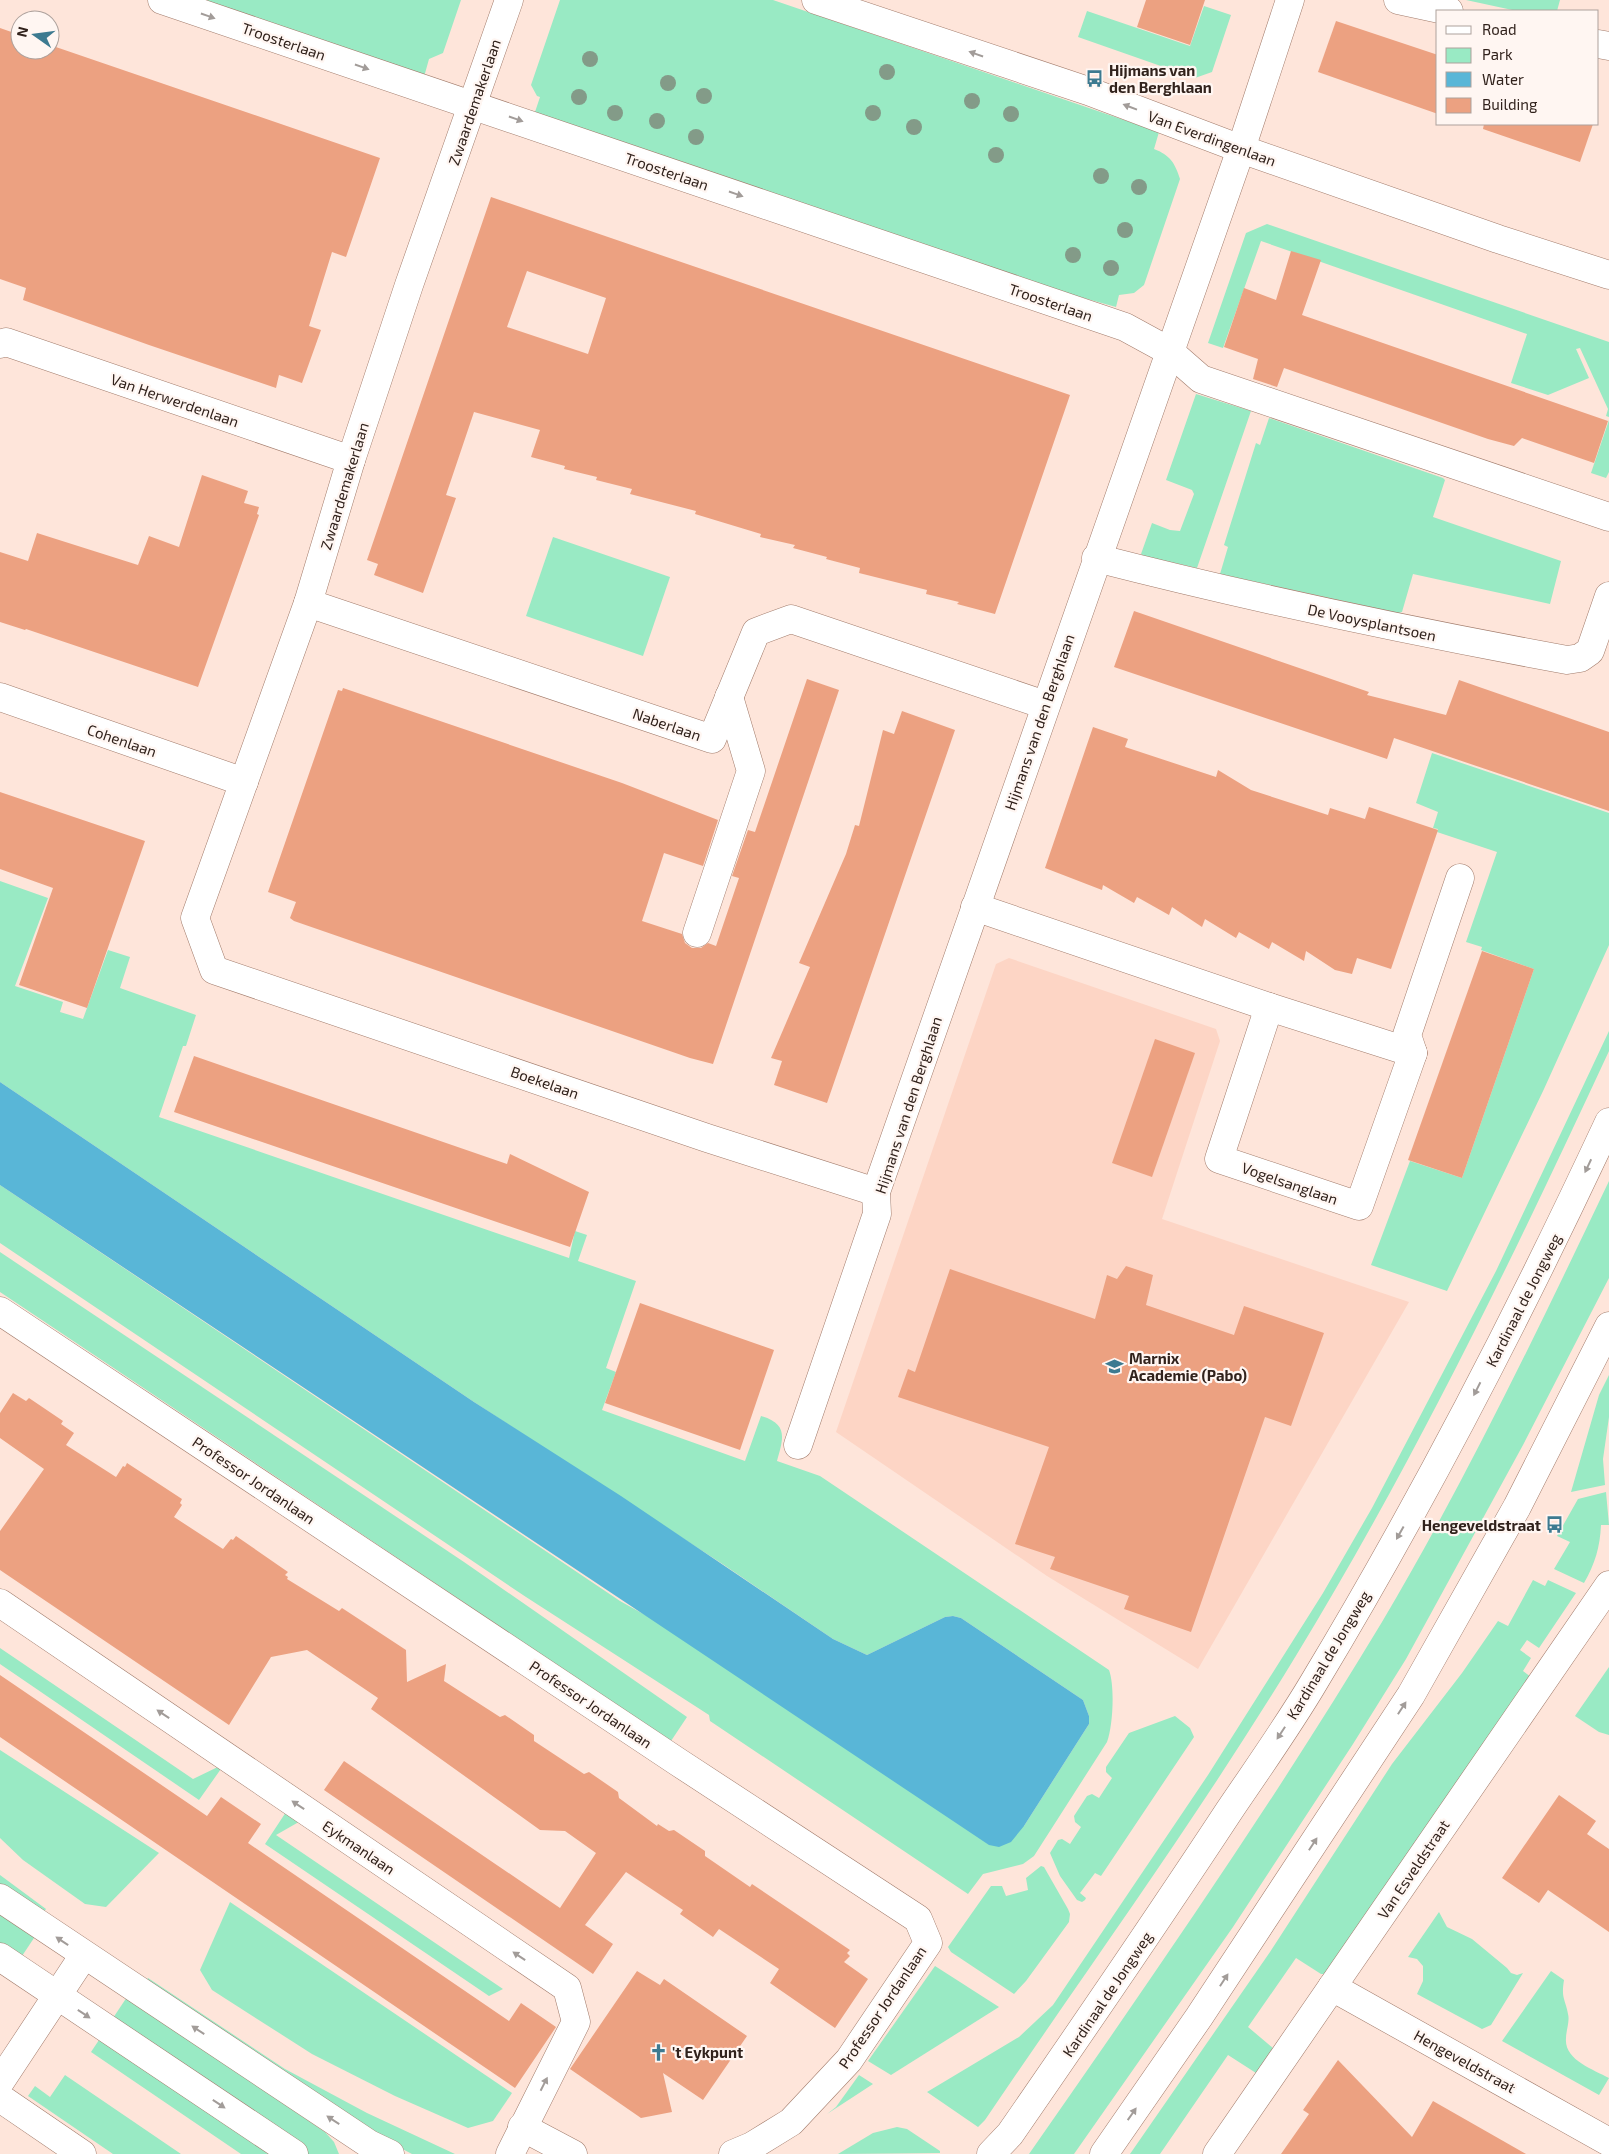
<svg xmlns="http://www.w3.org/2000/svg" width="1609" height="2154" font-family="'Exo 2',sans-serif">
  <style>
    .built { fill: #fdd5c5 }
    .green { fill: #99eac4 }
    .water { fill: #59b6d7 }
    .building { fill: #eca181; fill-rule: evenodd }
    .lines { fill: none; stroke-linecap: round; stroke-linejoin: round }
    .minor-casing { stroke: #a27c6c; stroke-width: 29 }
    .major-casing { stroke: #a27c6c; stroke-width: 29 }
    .minor { stroke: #fff; stroke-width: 28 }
    .major { stroke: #fff; stroke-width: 28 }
    .tree { fill: #839b88 }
    .oneway { fill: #a29c99 }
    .labels { text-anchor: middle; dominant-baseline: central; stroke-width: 4.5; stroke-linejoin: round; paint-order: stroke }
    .street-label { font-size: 15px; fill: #31221c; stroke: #fff6f2 }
    .poi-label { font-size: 15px; font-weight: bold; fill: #31221c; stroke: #fff6f2; text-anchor: start }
  </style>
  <rect width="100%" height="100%" fill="#fee5da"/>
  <polygon class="built" points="1009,958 1216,1029 1220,1041 1162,1219 1409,1302 1198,1669 1047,1576 836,1432 996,964"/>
  <g class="green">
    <polygon points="200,0 461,0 443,53 429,59 424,77"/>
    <path d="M560,0h213l386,132 -5,17c16,6 21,14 26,30l-36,106 -10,8 -15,2 -3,12 -108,-30 -474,-162 6,-18 -3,-1 -6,-11z"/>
    <polygon points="1466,0 1560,0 1557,11 1517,11"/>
    <polygon points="1204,6 1231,15 1212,72 1195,78 1078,37 1087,11 1190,46"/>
    <polygon points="1267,224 1609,342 1609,417 1606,416 1608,409 1580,348 1576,349 1589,378 1548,395 1511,383 1527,334 1261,241 1223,348 1208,343 1246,233"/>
    <polygon points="1196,394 1251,411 1197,568 1144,556 1141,554 1152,523 1170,530 1180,531 1194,494 1192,490 1166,480"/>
    <polygon points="1269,418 1443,478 1445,480 1433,517 1561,561 1550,604 1413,574 1402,612 1398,613 1220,574 1228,547 1224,545 1256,443 1260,445"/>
    <polygon points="1609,420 1609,472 1606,478 1591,473"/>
    <polygon points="553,537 670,577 643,656 526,616"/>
    <polygon points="1432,753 1609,813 1609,945 1544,1089 1447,1291 1371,1265 1410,1161 1462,1178 1534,969 1481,950 1482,947 1466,942 1497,852 1437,832 1438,829 1433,828 1438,812 1416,803"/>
    <path d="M0,881l48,17 -33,88 48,16 -3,10 23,7 25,-69 22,7 -10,31 76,27 -10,31h-3l-24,71 410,141 6,-27 12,4 -9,26 58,20 -30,87 10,4 -14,38 143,51 16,-45c28,8 22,23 16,45l43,15 289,194c6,16 4,56 -2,72l-73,114 -11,8 -40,10 -15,20 -258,-173 -1,-6 -183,-118 -526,-354v-58l620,416 404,225 65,-102v-8l-6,-16 -122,-82 -8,-2 -8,1 -78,38 -34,-16 -109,-74 -250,-163 -474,-320z"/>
    <path d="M1609,1031v20c-95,205 -194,409 -312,603 -97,160 -207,311 -312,466l-7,7 -51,-35 92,-55 34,-32 155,-230 115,-182 49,-85 124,-237z"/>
    <path d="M1609,1181v97l-86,167 -117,214 -53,85 -120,183 -159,227h-45c122,-175 243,-349 353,-532 84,-142 156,-292 227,-441z"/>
    <polygon points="0,1252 464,1562 687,1717 671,1741 0,1292"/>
    <polygon points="1609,1375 1609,1417 1603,1459 1605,1485 1571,1492 1599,1395"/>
    <path d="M1606,1492l3,33h-8c-1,22 -6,39 -17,58l-30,-14 16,-27 -13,-6 21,-37z"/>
    <polygon points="1533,1580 1545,1586 1548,1580 1576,1593 1539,1648 1527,1640 1520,1650 1531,1658 1523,1671 1531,1677 1325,1974 1321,1974 1296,1958 1248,2027 1273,2048 1256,2073 1228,2055 1160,2154 1130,2154 1270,1952 1392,1764 1462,1673 1498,1621 1508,1626"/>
    <polygon points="0,1648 193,1779 224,1764 223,1766 199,1800 0,1664"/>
    <polygon points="1609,1667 1609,1735 1599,1732 1575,1716"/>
    <polygon points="1175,1716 1190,1728 1194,1737 1101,1876 1095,1873 1080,1893 1086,1898 1085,1900 1082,1902 1077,1900 1060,1876 1050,1853 1058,1840 1062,1839 1070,1844 1081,1827 1075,1822 1074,1816 1087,1796 1092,1794 1099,1798 1112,1778 1106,1772 1106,1767 1129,1733"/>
    <polygon points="0,1750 159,1853 106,1907 85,1904 23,1860 0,1838"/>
    <polygon points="288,1809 304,1819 276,1835 503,1989 489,1996 265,1844"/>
    <polygon points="1041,1866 1044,1867 1068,1909 1070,1914 1069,1922 1026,1981 1014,1994 951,1952 948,1947 991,1886 1002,1886 1006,1896 1028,1890 1026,1878"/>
    <polygon points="0,1875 46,1909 41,1916 0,1888"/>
    <polygon points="230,1902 512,2093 493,2121 468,2128 395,2096 312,2054 212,1990 200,1970"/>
    <polygon points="0,1911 36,1935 20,1959 0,1946"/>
    <polygon points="1439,1912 1447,1927 1472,1939 1507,1968 1511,1973 1517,1975 1523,1973 1491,2025 1482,2029 1417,1994 1423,1981 1423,1966 1417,1959 1408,1957"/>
    <polygon points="935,1966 999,2007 891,2075 868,2061"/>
    <path d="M1551,1971l13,9c-3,19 1,18 4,34 2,7 -2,17 -2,24 -2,22 27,31 43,40l-10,17 -97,-54z"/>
    <polygon points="148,1978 285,2069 367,2113 455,2154 412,2154 389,2142 143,1985"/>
    <polygon points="127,1997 325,2132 334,2142 339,2154 307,2154 111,2021"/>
    <polygon points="101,2037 273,2154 241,2154 91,2052"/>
    <polygon points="65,2075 181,2154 113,2154 28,2096 35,2086 50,2097"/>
    <polygon points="859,2075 873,2084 827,2114 836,2107"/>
    <polygon points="897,2127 907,2129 940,2151 940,2153 838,2154 873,2133"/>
  </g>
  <polygon class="water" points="0,1082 474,1402 621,1496 833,1639 867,1655 945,1617 953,1616 961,1618 1083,1700 1089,1716 1089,1724 1024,1826 1011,1842 999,1847 989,1845 0,1185"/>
  <g class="building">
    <polygon points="1146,0 1205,0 1190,45 1137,27"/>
    <polygon points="1336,21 1438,55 1438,114 1318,72"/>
    <polygon points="0,28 20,35 20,50 50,50 50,45 380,158 346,257 332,252 309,326 321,330 302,383 279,375 276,388 149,345 23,300 26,288 0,279"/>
    <polygon points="1484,124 1593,124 1580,162 1483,129"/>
    <path d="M491,197l579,198 -75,219 -38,-10 2,-2 -33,-8 1,-4 -68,-17 1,-5 -34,-9 1,-2 -34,-9 2,-3 -35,-8 1,-3 -66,-20 1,-3 -66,-17 2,-5 -36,-9 1,-3 -33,-8 1,-3 -34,-9 9,-27 -66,-18 -28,83 10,3 -33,95 -49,-18 4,-11 -11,-4zM527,271l79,27 -18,56 -81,-27z"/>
    <polygon points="1291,251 1321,260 1302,315 1608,421 1594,463 1522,438 1514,446 1488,439 1284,368 1277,387 1253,379 1258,359 1224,347 1244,288 1276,300"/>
    <polygon points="202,475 248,491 244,503 259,507 257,514 259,515 198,687 26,629 25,630 0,622 0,552 28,561 37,533 138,565 149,536 179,547"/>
    <polygon points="1134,611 1369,692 1367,695 1446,715 1459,680 1609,732 1609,811 1394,738 1387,759 1114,667"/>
    <polygon points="807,679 839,690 713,1064 690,1058 294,921 290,918 296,902 268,892 338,690 342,691 343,688 622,783 718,820 703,866 664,853 642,921 682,934 685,943 692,948 701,948 708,943 716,946 739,878 732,876 748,830 755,832"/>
    <polygon points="902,711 955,730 827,1103 774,1085 782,1061 771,1058 810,967 799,963 846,854 855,825 859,826 883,730 894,734"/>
    <polygon points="1093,727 1128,739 1125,747 1216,777 1218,770 1251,790 1328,815 1330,808 1365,819 1369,807 1438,830 1391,969 1357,958 1352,974 1335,970 1306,951 1304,961 1272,942 1269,949 1239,932 1236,938 1205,919 1202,927 1172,907 1169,915 1137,897 1134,903 1103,885 1102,890 1045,868"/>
    <polygon points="0,792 145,841 87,1008 19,985 53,888 0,869"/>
    <polygon points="1482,951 1534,969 1462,1178 1408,1160"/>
    <polygon points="1155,1039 1195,1053 1152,1177 1112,1163"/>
    <polygon points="194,1056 507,1164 510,1154 589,1192 570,1247 174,1112"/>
    <polygon points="1126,1266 1153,1275 1146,1305 1234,1335 1244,1306 1324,1333 1291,1426 1265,1417 1191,1632 1124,1609 1129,1596 1050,1569 1055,1557 1015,1544 1049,1447 898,1397 908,1369 915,1372 950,1269 1095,1319 1107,1275 1117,1279"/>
    <polygon points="640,1303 774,1350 740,1450 605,1403"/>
    <polygon points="13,1393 26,1401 29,1398 63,1421 61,1424 74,1433 66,1445 116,1477 123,1466 125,1467 127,1463 182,1499 180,1503 182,1505 174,1517 223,1549 231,1539 233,1540 236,1536 288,1572 285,1575 288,1577 287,1579 339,1611 342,1608 406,1650 407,1682 446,1664 444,1681 500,1717 505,1715 534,1735 534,1741 584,1774 589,1772 618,1792 619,1798 657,1826 658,1824 669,1831 674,1830 705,1851 705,1856 750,1887 752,1884 850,1950 847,1953 850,1956 844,1962 868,1979 835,2028 770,1983 779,1969 719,1929 713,1937 680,1914 683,1910 626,1872 585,1925 613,1944 593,1974 324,1790 344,1761 560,1908 596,1853 565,1831 540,1830 371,1709 378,1698 307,1650 271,1657 229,1725 0,1570 0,1531 44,1469 0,1438 0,1413"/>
    <polygon points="0,1675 207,1816 221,1797 261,1824 248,1843 509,2021 521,2003 556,2027 515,2088 0,1737"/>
    <polygon points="1559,1795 1596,1821 1587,1834 1609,1849 1609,1932 1548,1890 1539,1903 1502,1878"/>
    <polygon points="637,1971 660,1985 664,1979 747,2036 703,2100 663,2073 672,2112 641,2118 570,2069"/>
    <polygon points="1338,2060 1412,2137 1433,2101 1526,2154 1281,2154 1309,2114 1303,2110"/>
  </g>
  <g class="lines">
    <defs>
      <g id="minor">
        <polyline points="162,0 1125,327 1169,351 1201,379 1609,517"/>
        <polyline points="509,0 409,285 351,460 308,603 195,918 214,970 707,1138 876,1192"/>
        <polyline points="816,0 1088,91 1241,149 1498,239 1609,275"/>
        <polyline points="1398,0 1449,11"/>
        <polyline points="1598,44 1609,46"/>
        <polyline points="0,344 6,342 351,460"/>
        <path d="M1096,558c156,40 313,73 471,102l13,-2 10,-7 19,-55"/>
        <polyline points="308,603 712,739 756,632 791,619 1045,705"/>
        <polyline points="0,697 244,782"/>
        <polyline points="975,907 1269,1007 1413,1053"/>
        <polyline points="697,933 751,771 729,697"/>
        <polyline points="1269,1007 1219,1159 1359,1206 1413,1053 1407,1035 1460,878"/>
        <polyline points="0,1311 678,1762 918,1919 928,1943 849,2060 791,2122 752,2146 733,2154"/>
        <polyline points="798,1445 877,1214 876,1192 1241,149 1290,0"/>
        <polyline points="0,1603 567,1988 576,2022 510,2154"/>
        <polyline points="1332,1987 1609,2142"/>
        <polyline points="0,2082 84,1955"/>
        <polyline points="0,2098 82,2154"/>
        <polyline points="522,2127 573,2154"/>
        <polyline points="1217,2154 1609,1585"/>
      </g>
      <g id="major">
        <polyline points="0,1898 369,2144 390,2154"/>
        <polyline points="0,1957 294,2154"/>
        <path d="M991,2154l19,-20c74,-107 148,-215 219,-323 29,-43 59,-85 85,-129 109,-181 206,-369 295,-560"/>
        <polyline points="1104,2154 1199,2017 1411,1695 1517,1507 1609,1326"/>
      </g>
    </defs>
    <use href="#minor" class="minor-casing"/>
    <use href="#major" class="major-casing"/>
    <use href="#minor" class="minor"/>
    <use href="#major" class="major"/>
  </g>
  <g class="tree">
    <circle cx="590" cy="59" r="8"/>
    <circle cx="887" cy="72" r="8"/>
    <circle cx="668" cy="83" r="8"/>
    <circle cx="704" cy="96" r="8"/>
    <circle cx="579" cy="97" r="8"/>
    <circle cx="972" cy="101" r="8"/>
    <circle cx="615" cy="113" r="8"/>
    <circle cx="873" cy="113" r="8"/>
    <circle cx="1011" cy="114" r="8"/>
    <circle cx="657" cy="121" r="8"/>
    <circle cx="914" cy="127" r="8"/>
    <circle cx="696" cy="137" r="8"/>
    <circle cx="996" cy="155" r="8"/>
    <circle cx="1101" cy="176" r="8"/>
    <circle cx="1139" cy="187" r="8"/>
    <circle cx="1125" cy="230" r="8"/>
    <circle cx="1073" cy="255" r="8"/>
    <circle cx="1111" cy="268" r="8"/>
  </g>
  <defs><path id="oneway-solid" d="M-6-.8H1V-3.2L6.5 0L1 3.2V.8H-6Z" transform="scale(1.25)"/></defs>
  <g class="oneway">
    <use href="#oneway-solid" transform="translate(208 16) rotate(19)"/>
    <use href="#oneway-solid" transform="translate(976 54) rotate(-161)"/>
    <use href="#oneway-solid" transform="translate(362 67) rotate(19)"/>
    <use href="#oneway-solid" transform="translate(1130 107) rotate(-159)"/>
    <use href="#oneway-solid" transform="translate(516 119) rotate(19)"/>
    <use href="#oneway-solid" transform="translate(736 194) rotate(19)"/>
    <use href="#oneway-solid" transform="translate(1588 1166) rotate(115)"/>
    <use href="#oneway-solid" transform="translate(1477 1389) rotate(117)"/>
    <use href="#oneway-solid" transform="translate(1400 1533) rotate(119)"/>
    <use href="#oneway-solid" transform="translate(1402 1708) rotate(-57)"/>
    <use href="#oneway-solid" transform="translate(163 1714) rotate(-146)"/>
    <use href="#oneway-solid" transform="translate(1281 1733) rotate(123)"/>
    <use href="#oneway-solid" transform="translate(298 1805) rotate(-146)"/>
    <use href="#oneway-solid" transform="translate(1313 1844) rotate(-57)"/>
    <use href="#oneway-solid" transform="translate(62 1941) rotate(-146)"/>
    <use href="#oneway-solid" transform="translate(519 1956) rotate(-146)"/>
    <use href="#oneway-solid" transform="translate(1224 1980) rotate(-57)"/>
    <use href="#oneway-solid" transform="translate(84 2014) rotate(34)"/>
    <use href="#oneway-solid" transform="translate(198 2030) rotate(-147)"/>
    <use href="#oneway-solid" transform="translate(544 2084) rotate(-63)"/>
    <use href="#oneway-solid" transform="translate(219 2104) rotate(34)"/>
    <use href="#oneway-solid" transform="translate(1132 2114) rotate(-55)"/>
    <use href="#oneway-solid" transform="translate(333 2120) rotate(-147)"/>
  </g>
  <defs>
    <symbol id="bus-bare" viewBox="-9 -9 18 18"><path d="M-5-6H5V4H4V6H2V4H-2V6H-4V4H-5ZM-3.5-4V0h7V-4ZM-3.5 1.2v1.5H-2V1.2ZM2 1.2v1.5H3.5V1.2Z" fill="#3d7a90" stroke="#fff6f2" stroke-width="2.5" paint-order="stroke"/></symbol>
    <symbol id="university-bare" viewBox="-9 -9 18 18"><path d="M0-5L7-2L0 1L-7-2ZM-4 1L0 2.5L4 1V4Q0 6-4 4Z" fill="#3d7a90" stroke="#fff6f2" stroke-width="2.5" paint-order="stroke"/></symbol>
    <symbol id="church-bare" viewBox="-9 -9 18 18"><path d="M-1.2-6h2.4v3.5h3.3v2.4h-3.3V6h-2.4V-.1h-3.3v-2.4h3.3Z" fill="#3d7a90" stroke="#fff6f2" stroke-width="2.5" paint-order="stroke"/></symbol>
  </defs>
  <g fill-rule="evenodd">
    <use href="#bus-bare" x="1082" y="66" width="25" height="25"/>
    <use href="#university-bare" x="1102" y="1354" width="25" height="25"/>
    <use href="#bus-bare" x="1542" y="1512" width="25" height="25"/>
    <use href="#church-bare" x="646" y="2040" width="25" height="25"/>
  </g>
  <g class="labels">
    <g class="street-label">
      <text transform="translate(284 41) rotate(19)">Troosterlaan</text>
      <text transform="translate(474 102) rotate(-71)">Zwaardemakerlaan</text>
      <text transform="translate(1212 138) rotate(20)">Van Everdingenlaan</text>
      <text transform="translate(667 171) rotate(19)">Troosterlaan</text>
      <text transform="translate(1051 302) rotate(19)">Troosterlaan</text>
      <text transform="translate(175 400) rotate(19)">Van Herwerdenlaan</text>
      <text transform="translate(344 486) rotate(-73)">Zwaardemakerlaan</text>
      <text transform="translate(1372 622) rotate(12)">De Vooysplantsoen</text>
      <text transform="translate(1039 722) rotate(-71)">Hijmans van den Berghlaan</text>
      <text transform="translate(667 724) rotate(19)">Naberlaan</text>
      <text transform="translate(122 740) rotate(19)">Cohenlaan</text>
      <text transform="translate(545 1082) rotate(19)">Boekelaan</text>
      <text transform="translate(908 1105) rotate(-72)">Hijmans van den Berghlaan</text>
      <text transform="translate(1290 1183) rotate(19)">Vogelsanglaan</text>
      <text transform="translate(1523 1300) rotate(-63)">Kardinaal de Jongweg</text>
      <text transform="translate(254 1480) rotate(34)">Professor Jordanlaan</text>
      <text transform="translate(1328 1655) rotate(-59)">Kardinaal de Jongweg</text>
      <text transform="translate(591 1704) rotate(34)">Professor Jordanlaan</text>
      <text transform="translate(359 1847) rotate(34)">Eykmanlaan</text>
      <text transform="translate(1413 1869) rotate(-56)">Van Esveldstraat</text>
      <text transform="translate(1107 1994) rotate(-56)">Kardinaal de Jongweg</text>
      <text transform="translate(882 2007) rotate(-56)">Professor Jordanlaan</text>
      <text transform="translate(1465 2061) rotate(29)">Hengeveldstraat</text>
    </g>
    <g class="poi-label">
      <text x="1109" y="70">Hijmans van<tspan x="1109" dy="17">den Berghlaan</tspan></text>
      <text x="1129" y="1358">Marnix<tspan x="1129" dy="17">Academie (Pabo)</tspan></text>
      <text x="1541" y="1525" text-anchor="end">Hengeveldstraat</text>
      <text x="672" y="2052">'t Eykpunt</text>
    </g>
  </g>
  <rect x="1436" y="10" width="162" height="115" fill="#fff6f2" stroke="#ada19c"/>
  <rect x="1446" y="26" width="25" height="8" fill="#ffffff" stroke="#ada19c"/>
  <text x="1482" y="35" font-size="15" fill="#31221c">Road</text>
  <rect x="1446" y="48" width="25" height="15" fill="#99eac4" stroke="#ada19c"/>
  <text x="1482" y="60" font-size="15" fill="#31221c">Park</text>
  <rect x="1446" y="72" width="25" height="15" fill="#59b6d7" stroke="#ada19c"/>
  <text x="1482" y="85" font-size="15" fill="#31221c">Water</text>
  <rect x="1446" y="98" width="25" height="15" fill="#eca181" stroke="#ada19c"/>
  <text x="1482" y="110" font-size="15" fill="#31221c">Building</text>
  <g transform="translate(35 35) rotate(284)"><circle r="24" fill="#fff6f2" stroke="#ada19c"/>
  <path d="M0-4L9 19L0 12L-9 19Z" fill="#3d7a90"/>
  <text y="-8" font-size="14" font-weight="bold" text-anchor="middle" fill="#31221c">N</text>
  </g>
</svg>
